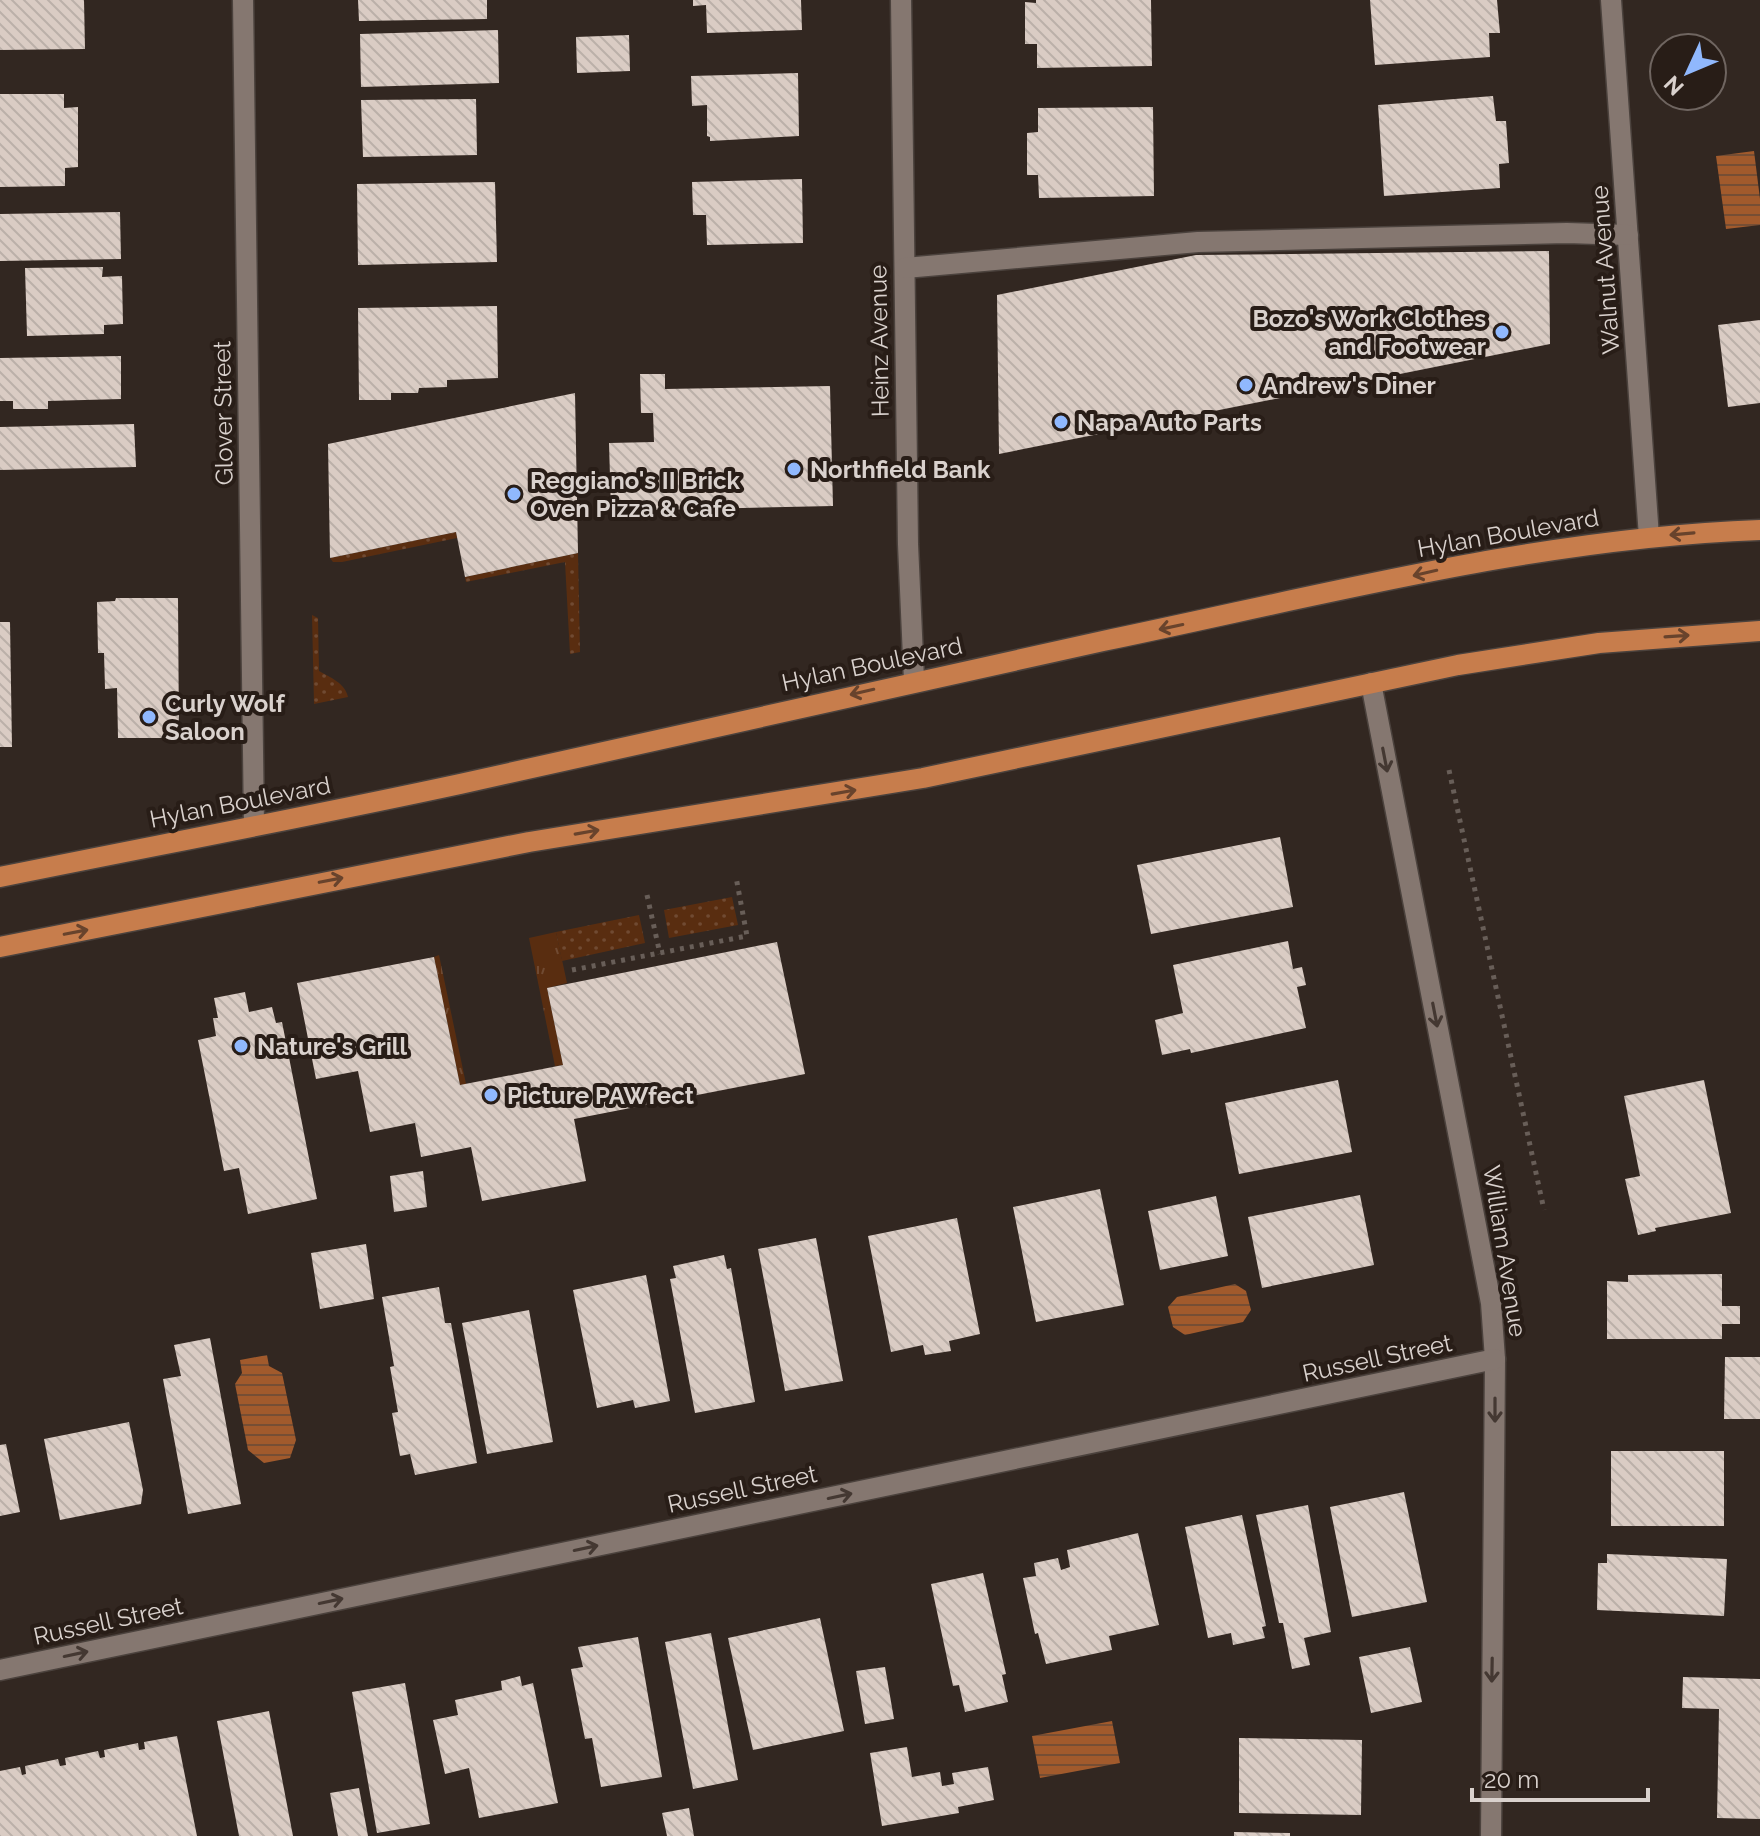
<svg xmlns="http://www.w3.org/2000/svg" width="1760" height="1836" font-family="Raleway,sans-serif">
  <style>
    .grass { fill: url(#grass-tufts) }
    .garden { fill: url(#garden-dots) }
    .water { fill: url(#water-rules) }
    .building { fill: url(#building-back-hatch) }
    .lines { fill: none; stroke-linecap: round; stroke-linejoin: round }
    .minor-casing { stroke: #4b423d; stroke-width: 23 }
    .major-casing { stroke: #4b423d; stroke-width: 23 }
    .path { stroke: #685e58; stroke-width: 5; stroke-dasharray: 4 6; stroke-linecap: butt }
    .minor { stroke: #857770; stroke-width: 20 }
    .major { stroke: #c77d4c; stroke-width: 20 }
    .oneway { stroke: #68432c }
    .oneway2 { stroke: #443832 }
    .poi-dot { fill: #90b8fd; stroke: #281d17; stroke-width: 3 }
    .labels { text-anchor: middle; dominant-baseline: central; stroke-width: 8; stroke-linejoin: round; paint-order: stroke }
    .street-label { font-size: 24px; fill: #d9d1cd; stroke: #281d17 }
    .poi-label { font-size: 24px; font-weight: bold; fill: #d9d1cd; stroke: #281d17; text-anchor: start }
  </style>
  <defs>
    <pattern id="grass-tufts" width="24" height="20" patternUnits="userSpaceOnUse" patternTransform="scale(2)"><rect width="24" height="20" fill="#592d10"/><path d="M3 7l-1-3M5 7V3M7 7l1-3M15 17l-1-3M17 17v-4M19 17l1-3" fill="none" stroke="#704a32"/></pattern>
    <pattern id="garden-dots" width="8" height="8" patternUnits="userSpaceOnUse" patternTransform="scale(2)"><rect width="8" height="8" fill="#592d10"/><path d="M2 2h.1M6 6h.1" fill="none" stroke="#704a32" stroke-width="1.8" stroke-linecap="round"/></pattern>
    <pattern id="water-rules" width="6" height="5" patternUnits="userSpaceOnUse" patternTransform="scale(2)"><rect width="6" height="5" fill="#a15a2c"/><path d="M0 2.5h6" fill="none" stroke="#764e34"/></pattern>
    <pattern id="building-back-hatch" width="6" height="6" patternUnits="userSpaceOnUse" patternTransform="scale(2)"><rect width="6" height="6" fill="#daccc4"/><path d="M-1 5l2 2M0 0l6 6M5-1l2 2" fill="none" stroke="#bbb0a9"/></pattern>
  </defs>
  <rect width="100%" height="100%" fill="#322721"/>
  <g class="grass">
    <polygon points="556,932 567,983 547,988 563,1065 555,1066 529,938"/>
    <polygon points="439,955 466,1084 460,1085 434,957"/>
  </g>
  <g class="garden">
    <polygon points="456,532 457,538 342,562 333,562 330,558"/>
    <polygon points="578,553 580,652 570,654 565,562 466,582 465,577"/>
    <path d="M312,615l6,3 1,53c12,7 26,12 29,26l-34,7z"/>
    <polygon points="732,897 738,925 669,938 664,910"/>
    <polygon points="639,915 645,943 562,961 556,932"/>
  </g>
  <g class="water">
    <polygon points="1754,151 1760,199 1760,225 1726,229 1716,156"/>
    <polygon points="1235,1284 1246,1291 1251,1310 1243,1322 1185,1335 1173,1327 1168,1307 1177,1297"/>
    <polygon points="267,1355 269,1366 282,1373 296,1440 290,1458 264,1463 248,1450 235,1384 242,1373 240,1360"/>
    <polygon points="1112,1721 1120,1763 1040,1778 1032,1736"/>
  </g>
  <g class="building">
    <polygon points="0,0 84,0 85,49 0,50"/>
    <polygon points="358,0 487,0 487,19 359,21"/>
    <polygon points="693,0 801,0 802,30 707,33 706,5 693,6"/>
    <polygon points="1036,0 1151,0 1152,66 1037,68 1037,44 1025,44 1025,2 1036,3"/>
    <polygon points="1370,0 1497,0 1500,33 1489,33 1490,57 1375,65"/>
    <polygon points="498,30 499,83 361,87 360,34"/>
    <polygon points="629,35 630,71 577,73 576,37"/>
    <polygon points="798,73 799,136 710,141 710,137 707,136 707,105 692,106 691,76"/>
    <polygon points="0,94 64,94 64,108 78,107 78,167 65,168 65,186 0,187"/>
    <polygon points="1493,96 1496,121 1506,121 1509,163 1499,164 1500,188 1384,196 1378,105"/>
    <polygon points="476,99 477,155 363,157 361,100"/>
    <polygon points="1153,107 1154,196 1039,198 1038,175 1027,175 1027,133 1038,132 1038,108"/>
    <polygon points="802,179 803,243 707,245 706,215 693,215 692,182"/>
    <polygon points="495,182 497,262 358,265 357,184"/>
    <polygon points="120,212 121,259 0,261 0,214"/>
    <polygon points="1549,251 1550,344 999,454 997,295 1196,255"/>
    <polygon points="103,267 102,277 122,276 123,324 104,325 104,334 27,336 25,268"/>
    <polygon points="497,306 498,378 447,380 447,387 419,388 418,393 391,393 391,400 359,400 358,308"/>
    <polygon points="1760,320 1760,403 1728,407 1718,325"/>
    <polygon points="121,356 121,399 48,401 48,409 13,409 13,401 0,401 0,358"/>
    <polygon points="640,374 665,374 665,389 830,386 833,506 611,511 609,443 654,442 653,413 641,413"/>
    <polygon points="575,393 578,553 465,577 456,532 330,558 328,444"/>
    <polygon points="134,424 136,467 0,470 0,427"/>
    <polygon points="116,598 178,598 179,738 118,738 117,688 105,689 104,653 98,653 97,602 115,601"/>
    <polygon points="0,622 10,622 12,747 0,747"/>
    <polygon points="1280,837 1293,907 1151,934 1137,865"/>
    <polygon points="1288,941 1293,969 1302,967 1306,985 1297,987 1306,1028 1191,1053 1190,1049 1162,1055 1155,1020 1183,1013 1173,965"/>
    <polygon points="777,942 805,1074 574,1119 586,1181 482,1201 471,1147 421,1157 415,1123 370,1132 358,1071 316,1079 297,983 434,957 460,1085 563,1065 547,988"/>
    <polygon points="245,992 249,1012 272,1007 276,1023 282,1022 317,1199 248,1214 239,1168 224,1171 198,1040 216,1036 213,1018 218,1018 214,998"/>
    <polygon points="1338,1080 1352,1152 1239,1174 1225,1103"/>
    <polygon points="1704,1080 1731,1213 1655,1228 1656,1231 1638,1235 1625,1179 1640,1176 1624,1096"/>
    <polygon points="423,1171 427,1207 394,1212 390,1176"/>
    <polygon points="1100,1189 1124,1305 1036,1322 1013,1207"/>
    <polygon points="1360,1195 1374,1265 1262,1288 1248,1217"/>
    <polygon points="1216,1196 1228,1256 1160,1270 1148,1211"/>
    <polygon points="957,1218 980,1334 949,1341 951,1351 925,1355 923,1345 891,1352 868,1236"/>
    <polygon points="816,1238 843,1381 785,1391 758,1249"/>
    <polygon points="366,1244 374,1299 320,1309 311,1253"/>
    <polygon points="724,1255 727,1269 731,1268 755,1402 695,1413 670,1279 676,1278 673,1266"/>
    <polygon points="1722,1274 1722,1306 1740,1306 1740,1324 1722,1324 1722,1339 1607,1339 1607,1281 1628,1282 1628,1275"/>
    <polygon points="646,1275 670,1401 635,1408 633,1400 597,1408 573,1290"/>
    <polygon points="439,1287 445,1323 451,1323 477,1463 415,1475 410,1454 400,1456 392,1413 398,1412 390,1367 394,1366 382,1297"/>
    <polygon points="529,1310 553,1442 487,1454 462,1323"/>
    <polygon points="210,1338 241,1504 188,1514 163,1379 181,1376 174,1345"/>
    <polygon points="1725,1357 1760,1357 1760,1419 1724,1419"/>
    <polygon points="129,1422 143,1490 141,1504 60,1520 44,1439"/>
    <polygon points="6,1444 20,1512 0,1516 0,1445"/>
    <rect x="1611" y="1451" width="113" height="75"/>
    <polygon points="1404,1492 1427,1602 1352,1617 1330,1507"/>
    <polygon points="1308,1505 1331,1632 1304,1638 1310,1665 1292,1669 1283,1623 1279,1623 1256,1515"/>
    <polygon points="1242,1515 1266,1626 1262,1627 1265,1638 1233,1645 1231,1633 1208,1638 1185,1527"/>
    <polygon points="1138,1533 1159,1625 1109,1636 1112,1650 1046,1664 1038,1633 1035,1634 1023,1578 1036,1576 1034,1563 1058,1558 1061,1570 1070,1567 1067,1550"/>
    <polygon points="1607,1554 1727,1559 1724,1616 1597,1610 1598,1563 1607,1563"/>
    <polygon points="983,1573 1006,1674 1002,1675 1008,1702 965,1712 959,1685 953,1686 931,1584"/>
    <polygon points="820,1618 844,1731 753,1750 728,1638"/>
    <polygon points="711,1633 738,1780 693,1789 665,1642"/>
    <polygon points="638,1637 662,1777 601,1787 592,1738 585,1739 571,1669 583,1667 578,1647"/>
    <polygon points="1410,1647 1422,1702 1371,1713 1359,1657"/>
    <polygon points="885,1667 894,1719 865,1724 856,1671"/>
    <polygon points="520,1676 522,1686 533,1683 558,1803 479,1818 469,1768 445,1774 433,1720 458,1715 455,1700 502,1690 501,1681"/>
    <polygon points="1683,1677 1760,1679 1760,1819 1717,1818 1719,1709 1682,1708"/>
    <polygon points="405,1683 430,1824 377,1833 352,1692"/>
    <polygon points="269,1711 293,1836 239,1836 217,1721"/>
    <polygon points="177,1736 197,1836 0,1836 0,1771 20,1767 22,1775 26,1774 25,1766 58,1759 60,1766 66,1765 65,1758 98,1751 100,1758 105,1757 104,1750 138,1743 139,1750 145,1749 144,1742"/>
    <polygon points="1239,1738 1362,1740 1361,1815 1239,1813"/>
    <polygon points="907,1747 912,1777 940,1772 942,1786 954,1784 952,1773 988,1767 994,1800 958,1807 959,1813 882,1826 870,1753"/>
    <polygon points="359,1788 368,1836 338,1836 330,1793"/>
    <polygon points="689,1808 694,1836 667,1836 662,1813"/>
    <polygon points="1234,1832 1290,1833 1290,1836 1234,1836"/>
  </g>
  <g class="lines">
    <defs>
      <g id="minor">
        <polyline points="243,0 254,826"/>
        <polyline points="901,0 908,544 914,680"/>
        <polyline points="1611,0 1649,537"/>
        <polyline points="905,268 1198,242 1567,233 1628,235"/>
        <polyline points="1371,683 1491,1303 1495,1359 1491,1836"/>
        <polyline points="0,1670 1495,1359"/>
      </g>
      <g id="major">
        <path d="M0,877c153,-31 307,-60 460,-93 214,-47 428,-97 643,-143 217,-45 434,-103 657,-111"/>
        <polyline points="0,947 529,842 923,778 1458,665 1599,643 1760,631"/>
      </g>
    </defs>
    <use href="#minor" class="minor-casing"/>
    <use href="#major" class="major-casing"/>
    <g class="path">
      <polyline points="1449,770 1544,1210"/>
      <polyline points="647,895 660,954"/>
      <polyline points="572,970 747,936 736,877"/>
    </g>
    <use href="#minor" class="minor"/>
    <use href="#major" class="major"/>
  </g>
  <defs><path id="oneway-shaft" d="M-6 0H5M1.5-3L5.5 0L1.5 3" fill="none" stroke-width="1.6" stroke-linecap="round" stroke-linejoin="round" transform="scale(2)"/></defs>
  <g class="oneway">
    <use href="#oneway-shaft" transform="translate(1682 534) rotate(175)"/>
    <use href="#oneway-shaft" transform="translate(1425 573) rotate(167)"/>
    <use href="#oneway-shaft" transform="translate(1171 627) rotate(168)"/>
    <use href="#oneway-shaft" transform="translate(1677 636) rotate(-4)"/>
    <use href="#oneway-shaft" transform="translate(862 692) rotate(167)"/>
    <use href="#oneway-shaft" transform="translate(844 792) rotate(-10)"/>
    <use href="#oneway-shaft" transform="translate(587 832) rotate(-10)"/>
    <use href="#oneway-shaft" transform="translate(331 880) rotate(-11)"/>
    <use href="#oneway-shaft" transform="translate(76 932) rotate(-11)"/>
  </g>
  <g class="oneway2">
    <use href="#oneway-shaft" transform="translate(1385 760) rotate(79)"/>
    <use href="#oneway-shaft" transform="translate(1435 1015) rotate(79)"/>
    <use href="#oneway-shaft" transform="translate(1495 1410) rotate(90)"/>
    <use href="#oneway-shaft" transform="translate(840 1496) rotate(-12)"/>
    <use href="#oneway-shaft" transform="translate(586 1548) rotate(-12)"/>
    <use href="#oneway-shaft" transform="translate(331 1601) rotate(-12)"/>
    <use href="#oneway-shaft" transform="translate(76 1654) rotate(-12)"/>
    <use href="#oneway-shaft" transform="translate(1492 1670) rotate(91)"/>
  </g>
  <g class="poi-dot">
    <circle cx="1502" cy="332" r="8"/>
    <circle cx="1246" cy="385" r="8"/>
    <circle cx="1061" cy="422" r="8"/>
    <circle cx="794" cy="469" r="8"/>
    <circle cx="514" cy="494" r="8"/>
    <circle cx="149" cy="717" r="8"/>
    <circle cx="241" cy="1046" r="8"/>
    <circle cx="491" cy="1095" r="8"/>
  </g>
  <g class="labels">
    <g class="street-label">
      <text transform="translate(1605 270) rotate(-94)">Walnut Avenue</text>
      <text transform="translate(879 341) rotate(-91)">Heinz Avenue</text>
      <text transform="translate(223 413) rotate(-91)">Glover Street</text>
      <text transform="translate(1508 533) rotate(-10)">Hylan Boulevard</text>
      <text transform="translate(872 664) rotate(-12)">Hylan Boulevard</text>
      <text transform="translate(240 802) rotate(-11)">Hylan Boulevard</text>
      <text transform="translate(1505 1251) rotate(81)">William Avenue</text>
      <text transform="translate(1377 1358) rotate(-12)">Russell Street</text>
      <text transform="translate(742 1489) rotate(-12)">Russell Street</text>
      <text transform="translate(108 1621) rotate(-12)">Russell Street</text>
    </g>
    <g class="poi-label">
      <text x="1486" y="318" text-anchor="end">Bozo's Work Clothes<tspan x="1486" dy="28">and Footwear</tspan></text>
      <text x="1262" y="385">Andrew's Diner</text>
      <text x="1077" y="422">Napa Auto Parts</text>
      <text x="810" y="469">Northfield Bank</text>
      <text x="530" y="480">Reggiano's II Brick<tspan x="530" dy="28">Oven Pizza &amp; Cafe</tspan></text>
      <text x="165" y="703">Curly Wolf<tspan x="165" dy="28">Saloon</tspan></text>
      <text x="257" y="1046">Nature's Grill</text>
      <text x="507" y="1095">Picture PAWfect</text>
    </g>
  </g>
  <g transform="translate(1688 72) rotate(226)"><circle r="38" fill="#281d17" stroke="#6f6560" stroke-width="2"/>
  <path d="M0-6L14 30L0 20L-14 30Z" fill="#90b8fd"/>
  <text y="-12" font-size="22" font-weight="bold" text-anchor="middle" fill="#d9d1cd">N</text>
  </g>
  <path d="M1472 1788v12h176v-12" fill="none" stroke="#d9d1cd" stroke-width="4"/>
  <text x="1484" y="1788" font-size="24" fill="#d9d1cd" stroke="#281d17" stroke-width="6" paint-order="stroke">20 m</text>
</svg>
